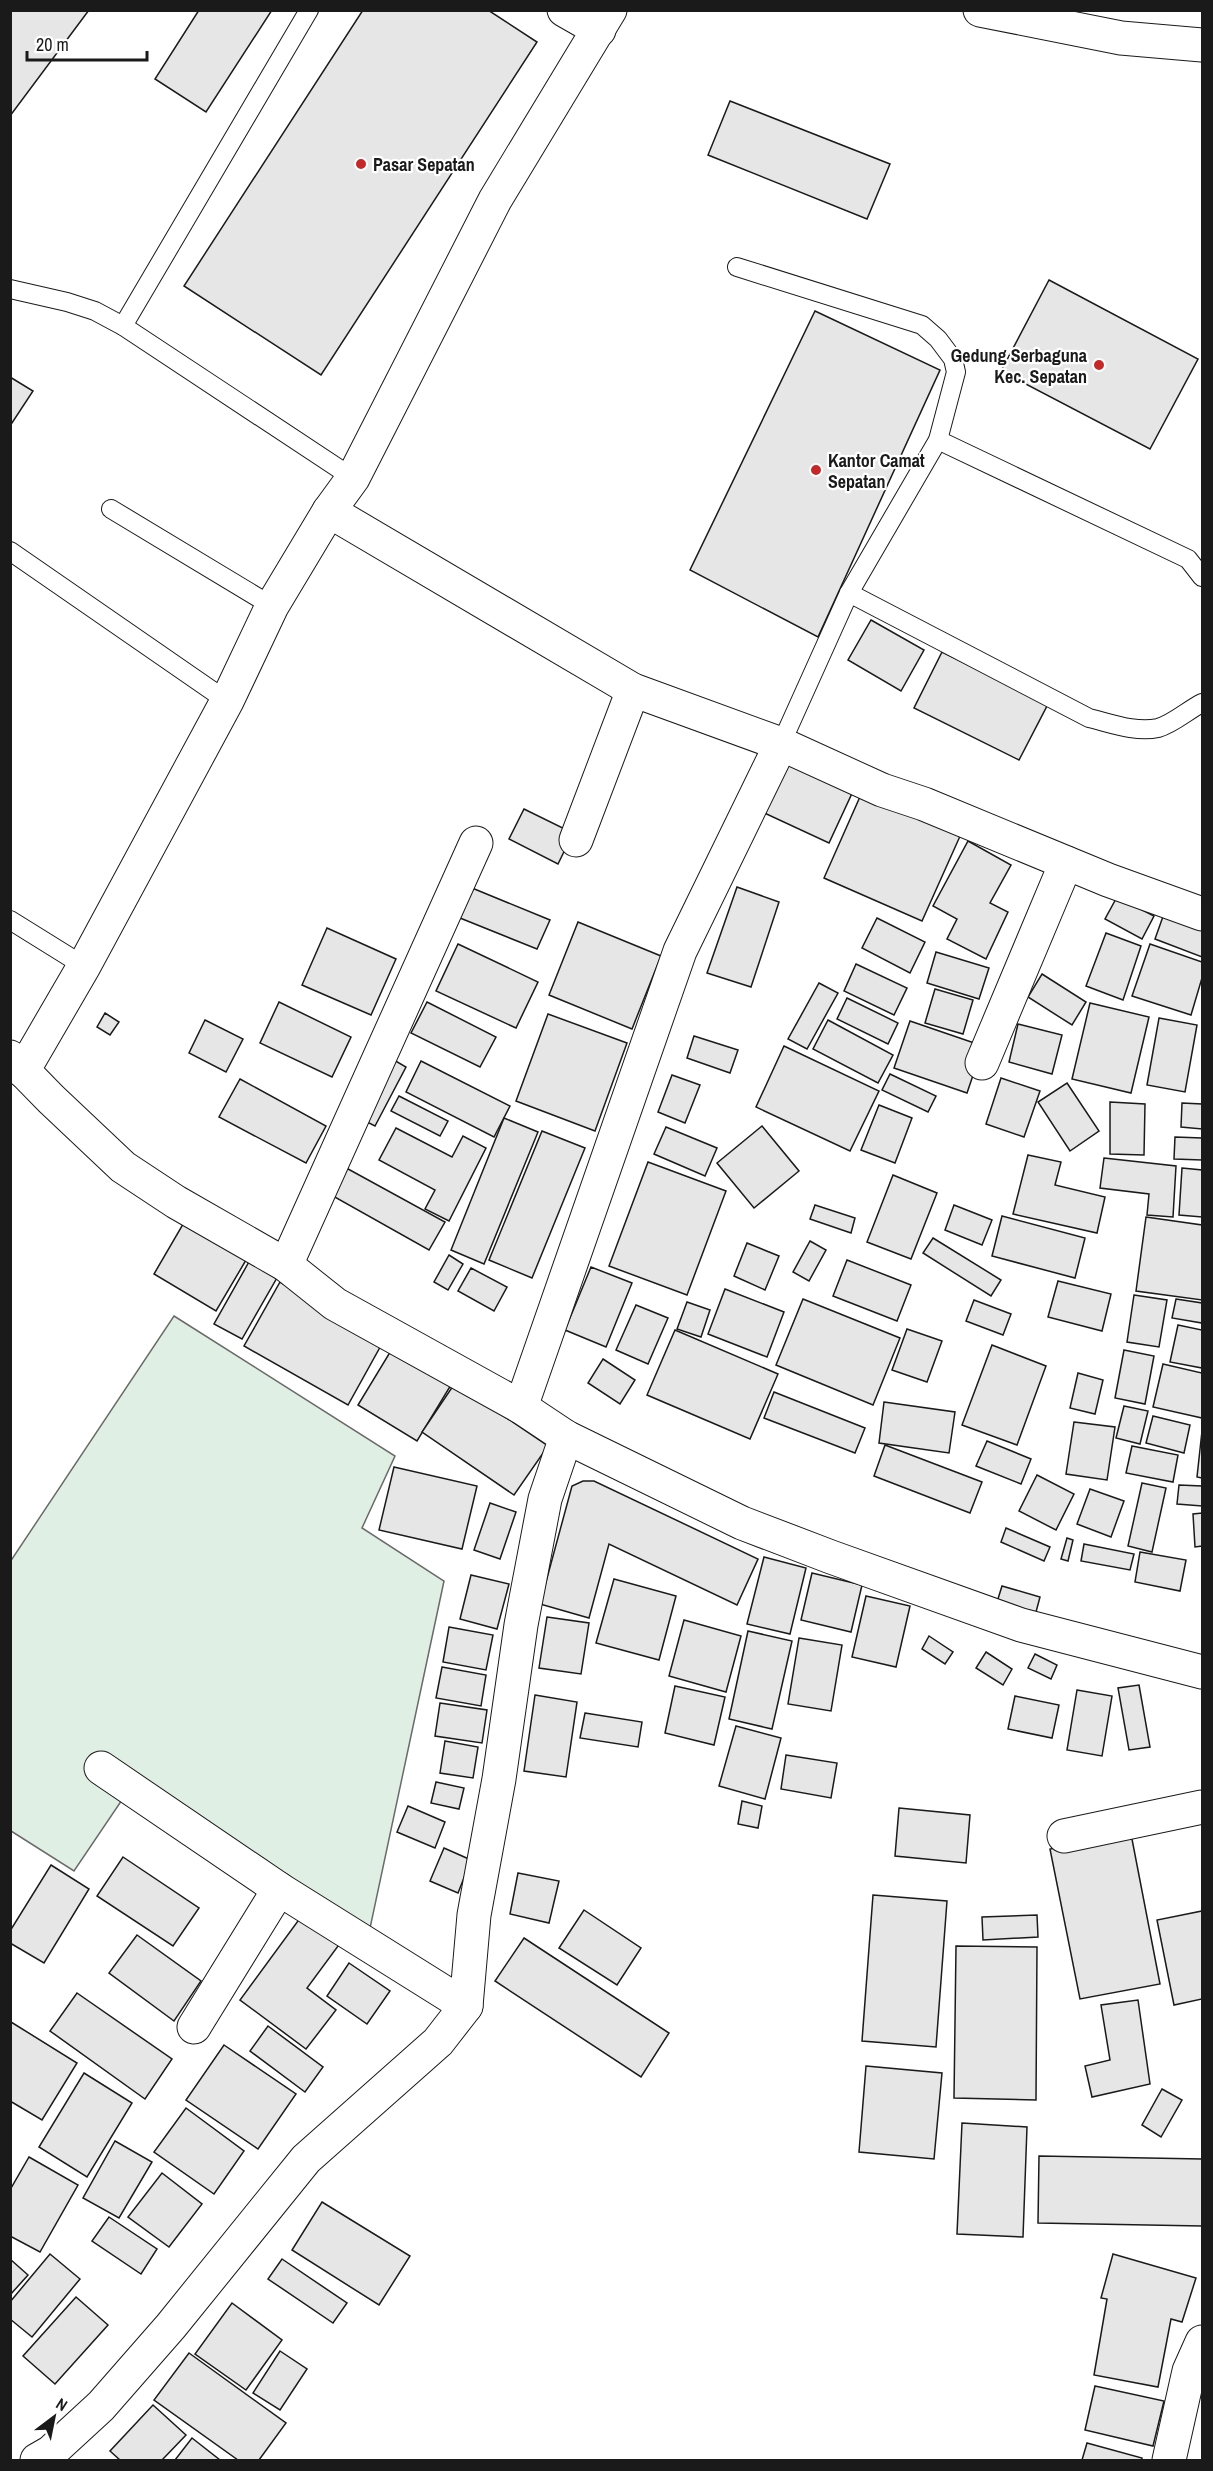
<svg xmlns="http://www.w3.org/2000/svg" width="1213" height="2471" font-family="'Archivo Narrow',sans-serif">
  <style>
    .green { fill: #e0efe3; stroke: #6a6a6a; stroke-width: 1.5 }
    .building { fill: #e6e6e6; stroke: #1a1a1a; stroke-width: 1.5 }
    .lines { fill: none; stroke-linecap: round; stroke-linejoin: round }
    .service-casing { stroke: #1a1a1a; stroke-width: 20 }
    .minor-casing { stroke: #1a1a1a; stroke-width: 35 }
    .service { stroke: #fff; stroke-width: 18 }
    .minor { stroke: #fff; stroke-width: 33 }
    .poi-dot { fill: #c62828; stroke: #fff; stroke-width: 2 }
    .labels { text-anchor: middle; dominant-baseline: central; stroke-width: 4.5; stroke-linejoin: round; paint-order: stroke }
    .poi-label { font-size: 18px; font-weight: bold; fill: #1a1a1a; stroke: #fff; text-anchor: start }
  </style>
  <rect width="100%" height="100%" fill="#fff"/>
  <polygon class="green" points="174,1316 395,1456 362,1528 444,1581 366,1947 132,1785 74,1871 11,1831 10,1562"/>
  <g class="building">
    <polygon points="89,10 10,116 10,11"/>
    <polygon points="199,10 272,10 206,112 155,79"/>
    <polygon points="363,10 488,10 537,42 321,375 184,286"/>
    <polygon points="730,101 890,164 867,219 708,155"/>
    <polygon points="1049,280 1198,359 1150,449 1001,371"/>
    <polygon points="815,311 940,370 818,637 690,570"/>
    <polygon points="10,377 33,391 10,426"/>
    <polygon points="871,620 924,650 901,691 848,660"/>
    <polygon points="942,652 1048,704 1019,760 914,708"/>
    <polygon points="785,756 854,789 829,843 760,811"/>
    <polygon points="863,790 961,834 922,921 824,878"/>
    <polygon points="524,809 573,833 558,864 509,839"/>
    <polygon points="968,841 1011,865 990,903 1008,912 986,959 947,939 957,919 933,906"/>
    <polygon points="737,887 779,902 751,987 707,973"/>
    <polygon points="472,888 550,920 537,949 460,918"/>
    <polygon points="1117,897 1154,916 1142,939 1105,919"/>
    <polygon points="1166,908 1202,923 1202,957 1155,939"/>
    <polygon points="877,918 925,942 910,973 862,948"/>
    <polygon points="578,922 661,956 632,1029 549,995"/>
    <polygon points="327,928 396,959 371,1015 302,985"/>
    <polygon points="1106,933 1141,946 1123,1000 1086,986"/>
    <polygon points="458,944 538,982 516,1028 436,991"/>
    <polygon points="1150,944 1202,962 1202,978 1191,1015 1132,996"/>
    <polygon points="936,952 989,968 979,999 927,983"/>
    <polygon points="856,964 907,988 894,1015 844,991"/>
    <polygon points="1042,974 1086,1002 1072,1025 1028,997"/>
    <polygon points="819,983 838,993 807,1049 788,1039"/>
    <polygon points="935,989 973,1000 963,1034 925,1023"/>
    <polygon points="847,998 898,1023 888,1044 837,1019"/>
    <polygon points="279,1002 351,1037 332,1077 260,1043"/>
    <polygon points="427,1002 496,1037 480,1067 411,1033"/>
    <polygon points="1090,1003 1149,1017 1131,1093 1072,1079"/>
    <polygon points="105,1013 119,1022 110,1035 97,1027"/>
    <polygon points="548,1014 627,1043 595,1131 516,1101"/>
    <polygon points="1159,1018 1197,1025 1185,1092 1147,1085"/>
    <polygon points="205,1020 243,1039 226,1072 189,1053"/>
    <polygon points="828,1020 893,1055 878,1083 813,1049"/>
    <polygon points="910,1021 983,1046 967,1093 894,1068"/>
    <polygon points="1018,1024 1062,1035 1052,1074 1009,1062"/>
    <polygon points="694,1036 738,1050 730,1073 687,1058"/>
    <polygon points="784,1046 879,1091 850,1151 756,1107"/>
    <polygon points="387,1056 406,1067 375,1126 355,1116"/>
    <polygon points="421,1061 510,1106 494,1137 406,1092"/>
    <polygon points="890,1074 936,1096 928,1112 882,1090"/>
    <polygon points="672,1075 700,1085 685,1123 658,1112"/>
    <polygon points="1001,1078 1040,1091 1024,1137 986,1124"/>
    <polygon points="240,1079 326,1126 306,1163 219,1117"/>
    <polygon points="1067,1083 1099,1131 1070,1151 1038,1102"/>
    <polygon points="399,1096 448,1121 440,1136 391,1111"/>
    <polygon points="1110,1102 1145,1104 1144,1155 1110,1154"/>
    <polygon points="1182,1103 1202,1104 1202,1129 1181,1127"/>
    <polygon points="879,1105 912,1118 895,1163 861,1150"/>
    <polygon points="504,1118 538,1132 484,1264 451,1250"/>
    <polygon points="762,1126 799,1171 754,1208 717,1163"/>
    <polygon points="666,1127 717,1148 705,1176 654,1154"/>
    <polygon points="396,1128 452,1157 463,1136 486,1148 449,1221 425,1209 435,1190 379,1160"/>
    <polygon points="542,1131 585,1148 532,1278 489,1260"/>
    <polygon points="1175,1137 1202,1138 1202,1160 1174,1159"/>
    <polygon points="1028,1155 1061,1162 1055,1185 1105,1197 1097,1233 1013,1214"/>
    <polygon points="1104,1158 1176,1166 1173,1217 1147,1215 1149,1194 1100,1188"/>
    <polygon points="648,1162 726,1191 687,1295 609,1266"/>
    <polygon points="339,1164 445,1222 429,1250 324,1191"/>
    <polygon points="1182,1168 1202,1170 1202,1217 1179,1215"/>
    <polygon points="893,1175 937,1193 911,1259 867,1242"/>
    <polygon points="815,1205 855,1218 851,1233 810,1219"/>
    <polygon points="954,1205 992,1220 982,1245 945,1230"/>
    <polygon points="1002,1216 1085,1238 1075,1278 992,1256"/>
    <polygon points="1146,1217 1202,1225 1202,1300 1136,1291"/>
    <polygon points="186,1219 249,1255 216,1311 154,1274"/>
    <polygon points="933,1238 1001,1280 991,1296 923,1253"/>
    <polygon points="810,1241 826,1250 809,1281 793,1272"/>
    <polygon points="747,1243 779,1256 765,1290 734,1276"/>
    <polygon points="449,1255 463,1264 448,1290 434,1282"/>
    <polygon points="250,1260 278,1276 242,1339 214,1324"/>
    <polygon points="847,1260 911,1285 897,1321 833,1296"/>
    <polygon points="591,1267 632,1283 606,1347 565,1330"/>
    <polygon points="471,1268 507,1287 494,1311 458,1291"/>
    <polygon points="1058,1281 1111,1294 1102,1331 1048,1317"/>
    <polygon points="280,1282 384,1340 348,1405 244,1346"/>
    <polygon points="725,1289 784,1312 767,1357 708,1334"/>
    <polygon points="1134,1295 1167,1300 1159,1347 1127,1342"/>
    <polygon points="803,1299 900,1338 873,1405 776,1365"/>
    <polygon points="1176,1299 1202,1303 1202,1323 1172,1318"/>
    <polygon points="974,1300 1011,1314 1003,1335 966,1321"/>
    <polygon points="687,1302 710,1310 701,1337 677,1329"/>
    <polygon points="636,1305 668,1318 648,1364 616,1350"/>
    <polygon points="1178,1325 1202,1330 1202,1368 1170,1362"/>
    <polygon points="907,1329 942,1341 927,1382 892,1370"/>
    <polygon points="675,1330 778,1374 750,1439 647,1395"/>
    <polygon points="395,1344 454,1380 417,1441 358,1405"/>
    <polygon points="992,1345 1046,1366 1017,1445 962,1425"/>
    <polygon points="1124,1350 1154,1356 1145,1404 1115,1398"/>
    <polygon points="603,1359 635,1380 620,1404 588,1383"/>
    <polygon points="1163,1364 1202,1373 1202,1418 1153,1407"/>
    <polygon points="1078,1373 1103,1380 1095,1414 1070,1408"/>
    <polygon points="455,1383 548,1446 514,1495 422,1432"/>
    <polygon points="774,1392 865,1428 855,1453 764,1418"/>
    <polygon points="884,1402 955,1412 949,1453 879,1443"/>
    <polygon points="1124,1406 1148,1411 1140,1444 1116,1438"/>
    <polygon points="1153,1416 1190,1425 1184,1453 1146,1443"/>
    <polygon points="1074,1422 1115,1427 1107,1480 1066,1474"/>
    <polygon points="1202,1431 1202,1478 1197,1477"/>
    <polygon points="987,1441 1031,1459 1021,1484 976,1466"/>
    <polygon points="885,1445 982,1482 970,1513 874,1476"/>
    <polygon points="1132,1446 1178,1455 1173,1482 1126,1473"/>
    <polygon points="394,1467 477,1486 462,1549 379,1530"/>
    <polygon points="1037,1475 1074,1494 1056,1530 1019,1511"/>
    <polygon points="583,1481 594,1481 758,1559 737,1605 609,1544 589,1618 540,1604 572,1486"/>
    <polygon points="1142,1483 1166,1488 1152,1552 1128,1546"/>
    <polygon points="1179,1485 1202,1486 1202,1506 1177,1504"/>
    <polygon points="1090,1489 1124,1501 1111,1537 1077,1524"/>
    <polygon points="490,1503 516,1512 500,1559 474,1550"/>
    <polygon points="1202,1513 1202,1546 1195,1547 1193,1514"/>
    <polygon points="1006,1528 1050,1547 1044,1561 1001,1542"/>
    <polygon points="1067,1538 1073,1540 1068,1561 1061,1559"/>
    <polygon points="1084,1544 1134,1554 1130,1570 1081,1561"/>
    <polygon points="1140,1552 1186,1560 1180,1591 1135,1582"/>
    <polygon points="764,1557 806,1568 790,1634 747,1624"/>
    <polygon points="812,1573 862,1585 851,1632 801,1620"/>
    <polygon points="471,1575 509,1584 497,1629 460,1619"/>
    <polygon points="614,1579 676,1596 659,1660 596,1643"/>
    <polygon points="1002,1586 1040,1597 1036,1612 997,1602"/>
    <polygon points="866,1596 910,1606 896,1667 852,1657"/>
    <polygon points="547,1617 589,1623 581,1674 539,1668"/>
    <polygon points="684,1620 741,1636 726,1692 669,1676"/>
    <polygon points="449,1627 493,1635 486,1670 443,1662"/>
    <polygon points="748,1631 792,1641 772,1729 729,1719"/>
    <polygon points="929,1636 953,1652 945,1664 922,1649"/>
    <polygon points="799,1638 842,1645 831,1711 788,1704"/>
    <polygon points="986,1652 1012,1669 1003,1685 976,1668"/>
    <polygon points="1035,1654 1057,1665 1051,1679 1028,1668"/>
    <polygon points="442,1667 486,1675 481,1706 436,1698"/>
    <polygon points="1139,1685 1150,1747 1129,1750 1118,1688"/>
    <polygon points="675,1686 725,1697 714,1745 665,1733"/>
    <polygon points="1077,1690 1112,1696 1102,1756 1067,1750"/>
    <polygon points="535,1695 577,1702 566,1777 524,1771"/>
    <polygon points="1015,1696 1059,1705 1052,1738 1008,1729"/>
    <polygon points="440,1703 487,1710 482,1743 435,1736"/>
    <polygon points="585,1713 642,1722 638,1747 580,1738"/>
    <polygon points="736,1726 781,1738 765,1799 719,1786"/>
    <polygon points="445,1741 478,1747 473,1778 440,1773"/>
    <polygon points="786,1755 837,1763 831,1798 781,1789"/>
    <polygon points="436,1782 464,1788 459,1809 431,1803"/>
    <polygon points="742,1801 762,1806 758,1828 738,1824"/>
    <polygon points="408,1806 445,1822 435,1848 397,1832"/>
    <polygon points="899,1808 970,1815 966,1863 895,1856"/>
    <polygon points="1131,1834 1160,1984 1080,1999 1050,1849"/>
    <polygon points="444,1848 471,1860 458,1893 430,1881"/>
    <polygon points="123,1857 199,1908 173,1946 97,1896"/>
    <polygon points="51,1865 89,1889 44,1963 10,1943 10,1931"/>
    <polygon points="518,1873 559,1881 549,1923 510,1914"/>
    <polygon points="873,1895 947,1901 936,2047 862,2041"/>
    <polygon points="306,1910 344,1938 307,1988 336,2010 306,2049 240,2000"/>
    <polygon points="584,1910 641,1948 617,1985 559,1948"/>
    <polygon points="1202,1911 1202,1999 1174,2005 1157,1920"/>
    <polygon points="1037,1915 1038,1937 983,1940 982,1917"/>
    <polygon points="137,1935 201,1981 174,2021 109,1973"/>
    <polygon points="524,1938 669,2033 641,2077 495,1981"/>
    <polygon points="956,1946 1037,1947 1036,2100 954,2098"/>
    <polygon points="349,1963 390,1991 367,2024 327,1996"/>
    <polygon points="77,1993 172,2059 145,2099 50,2031"/>
    <polygon points="1138,2000 1150,2084 1092,2097 1085,2066 1110,2060 1101,2005"/>
    <polygon points="11,2022 77,2063 42,2120 10,2101"/>
    <polygon points="268,2026 323,2067 305,2092 250,2051"/>
    <polygon points="224,2045 296,2094 258,2149 186,2100"/>
    <polygon points="866,2066 942,2073 934,2159 859,2152"/>
    <polygon points="84,2073 132,2103 87,2177 39,2147"/>
    <polygon points="1162,2089 1182,2100 1161,2137 1142,2125"/>
    <polygon points="186,2108 244,2151 214,2194 154,2152"/>
    <polygon points="962,2123 1027,2127 1023,2237 957,2234"/>
    <polygon points="115,2141 152,2162 119,2218 83,2198"/>
    <polygon points="1039,2156 1202,2159 1202,2226 1038,2223"/>
    <polygon points="29,2157 78,2185 40,2252 10,2236 10,2190"/>
    <polygon points="162,2173 202,2204 169,2247 128,2217"/>
    <polygon points="322,2202 410,2256 379,2305 292,2250"/>
    <polygon points="109,2217 157,2249 141,2274 92,2241"/>
    <polygon points="50,2254 80,2279 32,2337 10,2319 10,2302"/>
    <polygon points="1113,2254 1196,2278 1182,2322 1171,2319 1158,2387 1094,2375 1107,2299 1101,2298"/>
    <polygon points="10,2259 28,2275 10,2295"/>
    <polygon points="282,2259 347,2303 333,2323 268,2279"/>
    <polygon points="76,2297 108,2325 55,2384 23,2356"/>
    <polygon points="232,2303 282,2340 246,2390 195,2354"/>
    <polygon points="280,2351 307,2369 280,2410 253,2393"/>
    <polygon points="189,2353 286,2423 259,2460 238,2460 154,2400"/>
    <polygon points="1095,2386 1164,2401 1153,2446 1085,2430"/>
    <polygon points="153,2405 186,2435 162,2460 120,2460 110,2451"/>
    <polygon points="192,2438 220,2460 175,2460"/>
    <polygon points="1087,2443 1142,2458 1142,2460 1082,2460"/>
  </g>
  <g class="lines">
    <defs>
      <g id="service">
        <polyline points="737,267 922,325 938,339 953,359 956,372 938,440 849,593 781,744"/>
        <polyline points="10,289 67,302 95,311 123,326 353,478"/>
        <polyline points="123,326 309,10"/>
        <polyline points="938,440 1188,559 1202,577"/>
        <polyline points="111,509 272,606"/>
        <polyline points="10,551 227,701"/>
        <path d="M849,593l240,125c21,5 47,15 69,10 15,-4 30,-18 44,-25"/>
        <polyline points="10,920 84,966"/>
      </g>
      <g id="minor">
        <polyline points="564,10 599,30"/>
        <polyline points="980,10 1121,38 1202,45"/>
        <polyline points="329,511 633,690 781,744 882,790 924,804 1108,880 1202,914"/>
        <polyline points="576,840 633,690"/>
        <polyline points="10,1057 51,1099 123,1167 176,1202 286,1265 335,1304 521,1407 566,1437 742,1523 831,1557 1021,1625 1202,1672"/>
        <polyline points="982,1063 1066,863"/>
        <polyline points="23,1071 84,966 227,701 272,606 329,511 353,478 495,200 610,10"/>
        <polyline points="286,1265 476,843"/>
        <polyline points="521,1407 680,951 781,744"/>
        <polyline points="101,1768 279,1889 466,2006"/>
        <polyline points="1064,1836 1202,1807"/>
        <polyline points="194,2027 279,1889"/>
        <polyline points="37,2460 51,2452 101,2406 171,2326 306,2159 438,2042 466,2006 474,1915 499,1779 521,1625 545,1499 566,1437"/>
        <polyline points="1169,2460 1189,2371 1202,2342"/>
      </g>
    </defs>
    <use href="#service" class="service-casing"/>
    <use href="#minor" class="minor-casing"/>
    <use href="#service" class="service"/>
    <use href="#minor" class="minor"/>
  </g>
  <g class="poi-dot">
    <circle cx="361" cy="164" r="6"/>
    <circle cx="1099" cy="365" r="6"/>
    <circle cx="816" cy="470" r="6"/>
  </g>
  <g class="labels">
    <g class="poi-label">
      <text x="373" y="164">Pasar Sepatan</text>
      <text x="1087" y="355" text-anchor="end">Gedung Serbaguna<tspan x="1087" dy="21">Kec. Sepatan</tspan></text>
      <text x="828" y="460">Kantor Camat<tspan x="828" dy="21">Sepatan</tspan></text>
    </g>
  </g>
  <rect width="1213" height="2471" fill="none" stroke="#1a1a1a" stroke-width="24"/>
  <g transform="translate(54 2417) rotate(32)" stroke="#ffffff" stroke-width="4.5" paint-order="stroke">
  <path d="M0-4.5L10 22L0 15L-10 22Z" fill="#1a1a1a"/>
  <text y="-9" font-size="16" font-weight="bold" text-anchor="middle" fill="#1a1a1a">N</text>
  </g>
  <path d="M27 51v9h120v-9" fill="none" stroke="#1a1a1a" stroke-width="3"/>
  <text x="36" y="51" font-size="18" fill="#1a1a1a" stroke="#ffffff" stroke-width="4.5" paint-order="stroke">20 m</text>
</svg>
